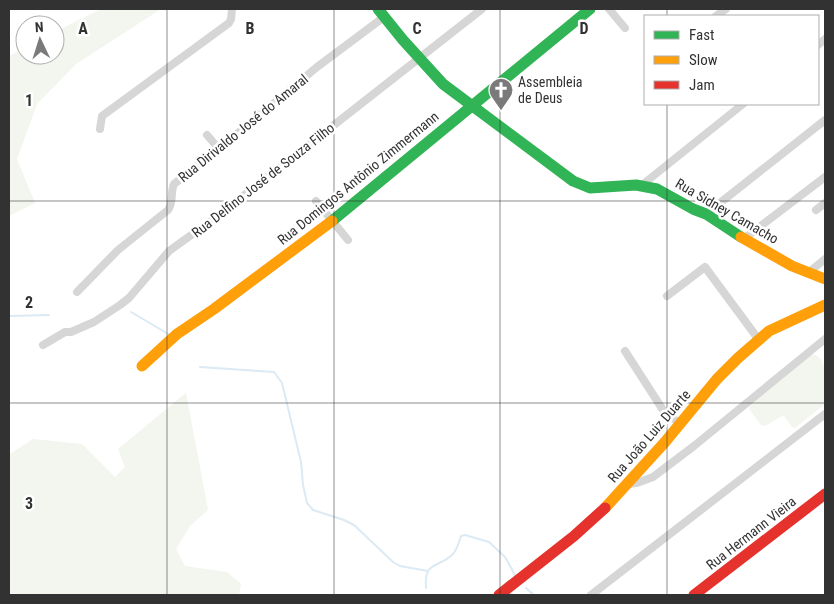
<svg xmlns="http://www.w3.org/2000/svg" width="834" height="604" font-family="'Roboto Condensed',sans-serif">
  <style>
    .green { fill: #f2f6ee }
    .lines { fill: none; stroke-linecap: round; stroke-linejoin: round }
    .stream { stroke: #dbeaf4; stroke-width: 2 }
    .street { stroke: #d6d6d6; stroke-width: 8 }
    .fast { stroke: #30b455; stroke-width: 11 }
    .slow { stroke: #ff9f0a; stroke-width: 11 }
    .jam { stroke: #e5322d; stroke-width: 11 }
    .grid { fill: none; stroke: #323232; stroke-width: 1; stroke-opacity: 0.55 }
    .labels { text-anchor: middle; dominant-baseline: central; stroke-width: 5; stroke-linejoin: round; paint-order: stroke }
    .poi-label { font-size: 14px; fill: #323232; stroke: #fff; text-anchor: start }
    .street-label { font-size: 14px; fill: #323232; stroke: #fff }
    .grid-label { font-size: 16px; text-anchor: middle; font-weight: bold; fill: #323232; stroke: #fff; stroke-width: 5; stroke-linejoin: round; paint-order: stroke }
  </style>
  <rect width="100%" height="100%" fill="#fff"/>
  <g class="green">
    <polygon points="101,9 161,9 76,64 37,104 17,159 35,203 9,216 9,56 25,48 25,55 55,55 55,32"/>
    <path d="M812,354c19,4 13,36 13,50l-30,24 -3,-1 -7,-10 -3,-1 -17,10 -4,-1 -12,-16 1,-5z"/>
    <polygon points="186,393 208,510 190,526 176,549 185,566 227,572 241,584 239,595 9,595 9,453 10,454 33,439 82,444 115,477 125,467 118,449"/>
  </g>
  <g class="lines">
    <g class="stream">
      <polyline points="131,312 170,335"/>
      <polyline points="9,316 49,315"/>
      <polyline points="200,367 274,372 282,383 301,462 303,485 307,503 313,510 344,520 354,525 393,562 400,566 428,571"/>
      <path d="M426,588c-2,-28 12,-19 27,-34 4,-4 6,-12 8,-18l4,-1 24,7 16,15 10,18"/>
      <polyline points="526,588 534,595"/>
    </g>
    <g class="street">
      <polyline points="609,9 625,28"/>
      <polyline points="716,16 726,9"/>
      <polyline points="818,45 825,39"/>
      <polyline points="100,129 102,116 229,23 231,19 232,9"/>
      <polyline points="207,135 219,149"/>
      <polyline points="642,185 743,104"/>
      <polyline points="316,201 348,240"/>
      <polyline points="816,210 825,203"/>
      <polyline points="706,214 825,120"/>
      <polyline points="745,238 825,177"/>
      <polyline points="808,273 825,259"/>
      <path d="M77,292l41,-42 50,-40c6,-8 2,-17 6,-26l45,-35 98,-82 67,-50"/>
      <polyline points="667,296 705,267 759,340"/>
      <polyline points="43,345 65,332 71,332 94,322 120,305 129,298 169,251 219,215 482,9"/>
      <polyline points="625,351 663,410 680,424"/>
      <polyline points="628,484 637,483 653,477 694,446 825,339"/>
      <polyline points="591,595 825,414"/>
    </g>
    <g class="fast">
      <polyline points="378,9 403,40 443,84 573,181 590,188 636,185 657,189 693,209 706,214 741,237"/>
      <polyline points="332,221 590,9"/>
    </g>
    <g class="slow">
      <polyline points="741,237 792,266 825,279"/>
      <polyline points="142,366 177,334 214,309 332,221"/>
      <polyline points="605,508 665,442 717,379 738,358 769,331 825,305"/>
    </g>
    <g class="jam">
      <polyline points="499,595 574,536 605,508"/>
      <polyline points="694,595 825,494"/>
    </g>
  </g>
  <path class="grid" d="M167,9v586M334,9v586M500,9v586M667,9v7M667,104v491M9,201h816M9,403h816"/>
  <defs>
    <symbol id="church-pin" viewBox="-11 -11 22 30"><path d="M0 17L-7.5 6A9.5 9.5 0 1 1 7.5 6Z" fill="#7a7a7a" stroke="#fff"/><path d="M-1.2-6h2.4v3.5h3.3v2.4h-3.3V6h-2.4V-.1h-3.3v-2.4h3.3Z" fill="#fff"/></symbol>
  </defs>
  <g fill-rule="evenodd">
    <use href="#church-pin" x="487" y="76" width="28" height="38"/>
  </g>
  <g class="labels">
    <g class="poi-label">
      <text x="518" y="82">Assembleia<tspan x="518" dy="16">de Deus</tspan></text>
    </g>
    <g class="street-label">
      <text transform="translate(243 128) rotate(-39)">Rua Dirivaldo José do Amaral</text>
      <text transform="translate(358 178) rotate(-39)">Rua Domingos Antônio Zimmermann</text>
      <text transform="translate(263 180) rotate(-38)">Rua Delfino José de Souza Filho</text>
      <text transform="translate(727 211) rotate(30)">Rua Sidney Camacho</text>
      <text transform="translate(649 436) rotate(-49)">Rua João Luiz Duarte</text>
      <text transform="translate(751 533) rotate(-38)">Rua Hermann Vieira</text>
    </g>
  </g>
  <g class="grid-label">
    <text x="83" y="34">A</text>
    <text x="250" y="34">B</text>
    <text x="417" y="34">C</text>
    <text x="584" y="34">D</text>
    <text x="29" y="106">1</text>
    <text x="29" y="308">2</text>
    <text x="29" y="509">3</text>
  </g>
  <rect width="834" height="604" fill="none" stroke="#323232" stroke-width="20"/>
  <rect x="644" y="15" width="175" height="90" fill="#ffffff" stroke="#adadad"/>
  <rect x="654" y="31" width="25" height="8" fill="#30b455" stroke="#adadad"/>
  <text x="689" y="40" font-size="15" fill="#323232">Fast</text>
  <rect x="654" y="56" width="25" height="8" fill="#ff9f0a" stroke="#adadad"/>
  <text x="689" y="65" font-size="15" fill="#323232">Slow</text>
  <rect x="654" y="81" width="25" height="8" fill="#e5322d" stroke="#adadad"/>
  <text x="689" y="90" font-size="15" fill="#323232">Jam</text>
  <g transform="translate(40 40) rotate(356)"><circle r="24" fill="#ffffff" stroke="#adadad"/>
  <path d="M0-4L9 19L0 12L-9 19Z" fill="#7a7a7a"/>
  <text y="-8" font-size="14" font-weight="bold" text-anchor="middle" fill="#323232">N</text>
  </g>
</svg>
